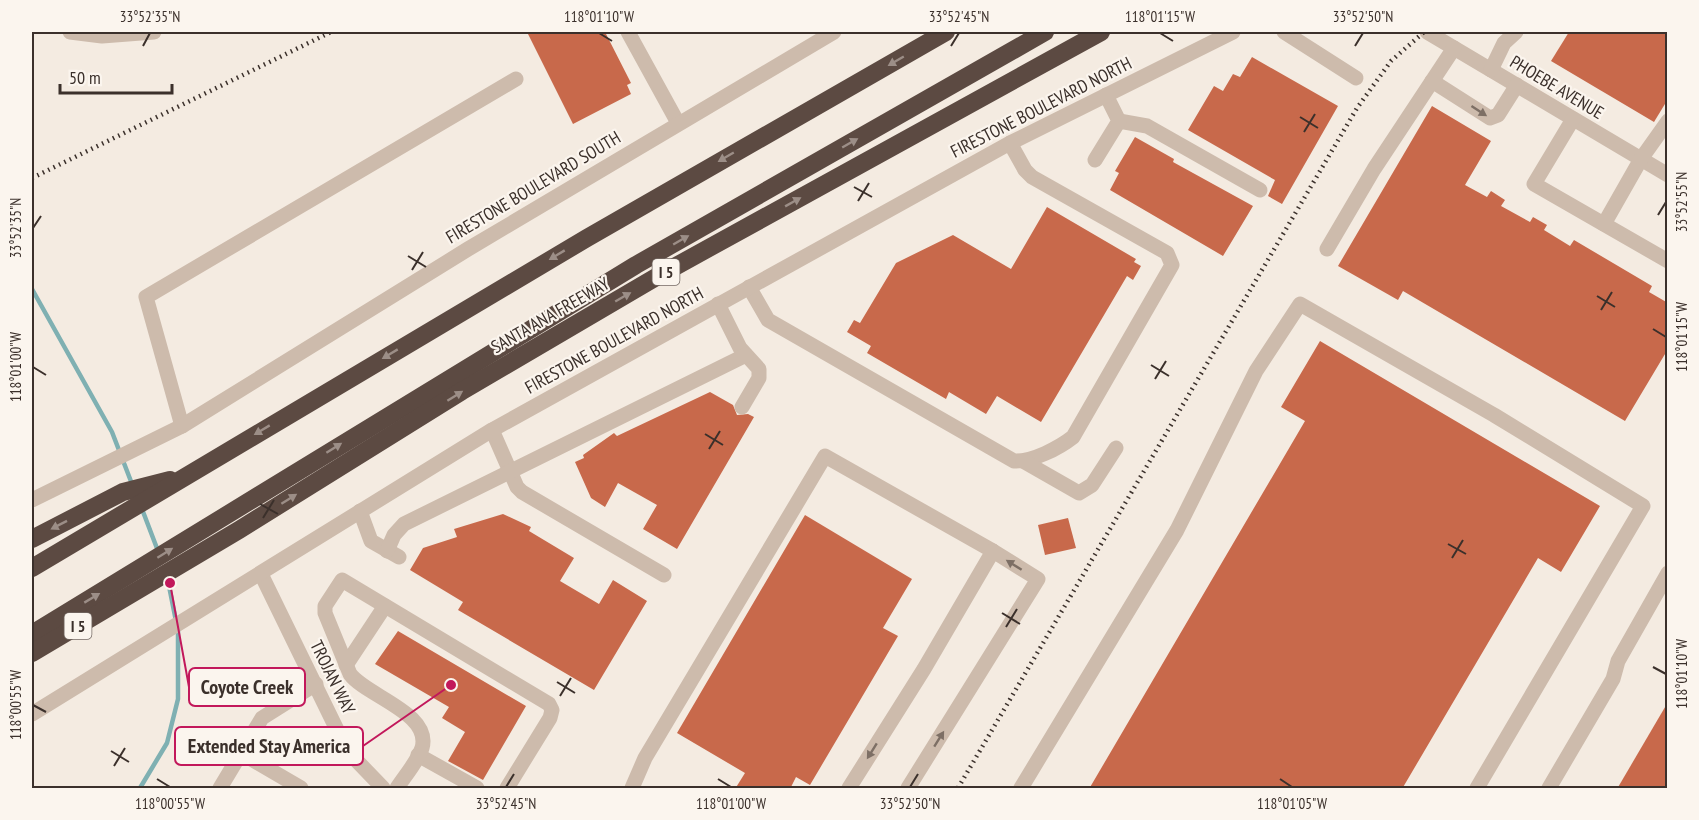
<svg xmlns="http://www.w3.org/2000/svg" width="1699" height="820" font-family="'PT Sans Narrow',sans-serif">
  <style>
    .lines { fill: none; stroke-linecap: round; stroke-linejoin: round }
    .stream { stroke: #7fb0b2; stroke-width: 4.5 }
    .building { fill: #c8694b }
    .minor { stroke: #cdbbac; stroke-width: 15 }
    .highway { stroke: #5c4a42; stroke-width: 18 }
    .rail { stroke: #3b302b; stroke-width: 4.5; stroke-dasharray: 1.5 4.5; stroke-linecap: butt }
    .oneway { fill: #9c8e87 }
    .oneway2 { fill: #7d6f65 }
    .ticks { fill: none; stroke: #3b302b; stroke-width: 2 }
    .labels { text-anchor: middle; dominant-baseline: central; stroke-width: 4.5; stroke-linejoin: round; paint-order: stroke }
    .shield { fill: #fbf5ee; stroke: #756b66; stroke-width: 1.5 }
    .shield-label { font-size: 16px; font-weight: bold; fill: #3b302b }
    .street-label { font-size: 18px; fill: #3b302b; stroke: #fbf5ee }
    .leader { fill: none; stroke: #c2185b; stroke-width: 2 }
    .callout-dot { fill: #c2185b; stroke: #fbf5ee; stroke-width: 2 }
    .callout { fill: #fbf5ee; stroke: #c2185b; stroke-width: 2 }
    .callout-label { font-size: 20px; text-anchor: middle; font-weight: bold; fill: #3b302b }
    .neatline { fill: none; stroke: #3b302b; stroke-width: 2 }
    .ticks-label { font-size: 15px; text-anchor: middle; fill: #3b302b }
  </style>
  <rect width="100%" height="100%" fill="#f4ebe1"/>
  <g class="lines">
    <g class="stream">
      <polyline points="32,289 112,432 132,484"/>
      <polyline points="142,509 158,551"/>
      <polyline points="167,576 176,621"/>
      <polyline points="140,788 167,743 178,699 178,629"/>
    </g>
  </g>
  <g class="building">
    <polygon points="527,32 605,32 631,83 627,85 631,94 573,124"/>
    <polygon points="1569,32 1668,32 1668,99 1654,122 1551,61"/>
    <polygon points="1252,57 1338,106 1282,204 1268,196 1275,180 1188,130 1214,86 1223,91 1233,74 1240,77"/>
    <polygon points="1432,106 1491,141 1465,185 1487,197 1491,191 1505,200 1501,206 1530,222 1533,217 1547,225 1544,230 1570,246 1574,240 1652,286 1649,292 1668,303 1668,349 1625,421 1403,291 1398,300 1338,266"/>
    <polygon points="1135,137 1174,159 1173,162 1253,206 1223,256 1110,190 1119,173 1115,171"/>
    <polygon points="1047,207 1136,259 1134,262 1141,266 1133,280 1127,276 1041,422 997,396 986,414 949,392 946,399 867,353 871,346 847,332 854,320 860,323 896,263 953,235 1011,269"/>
    <polygon points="1320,341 1600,506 1561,572 1538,558 1402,789 1089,789 1305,421 1281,407"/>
    <polygon points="710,392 733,405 737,415 748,414 754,417 677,549 643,529 657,505 618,483 605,507 591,498 575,462 584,458 583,455 614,433 617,436"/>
    <polygon points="503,514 531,527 529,531 574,558 560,581 599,604 613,580 647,601 594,690 458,610 463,602 410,570 423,548 457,537 454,529"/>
    <polygon points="805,515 912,579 883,628 898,636 810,785 796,777 790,789 735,789 745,773 677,733"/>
    <polygon points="1068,518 1076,548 1045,555 1038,525"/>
    <polygon points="398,631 526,706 483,780 448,761 465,732 442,718 449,707 375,664"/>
    <polygon points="1668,702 1668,789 1617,789"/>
  </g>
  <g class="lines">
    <g class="minor">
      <polyline points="70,32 102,36 154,32"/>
      <polyline points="628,32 678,123"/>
      <polyline points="1284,32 1356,78"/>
      <polyline points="1427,32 1668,175"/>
      <polyline points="1491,70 1504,43 1516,32"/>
      <polyline points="1432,81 1490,118 1498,115 1517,85"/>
      <polyline points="1573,119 1534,184 1668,261"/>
      <polyline points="1119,121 1147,126 1260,190"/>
      <polyline points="1095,160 1119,121 1106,95"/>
      <polyline points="1604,224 1641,159 1668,121"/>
      <polyline points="1327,249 1374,169 1454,48"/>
      <path d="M749,287l19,33 7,4 239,137c18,1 45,-13 59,-24l99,-172 -5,-12 -135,-76 -7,-7 -15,-27"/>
      <polyline points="718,304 740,348 759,369 759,378 742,407"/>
      <polyline points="182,426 146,297 516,79"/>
      <polyline points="492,430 517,487 522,492 664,575"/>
      <polyline points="1023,461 1079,493 1092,485 1116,448"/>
      <polyline points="32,500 182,426 468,249 834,32"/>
      <polyline points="360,511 371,541 399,557"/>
      <polyline points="387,551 394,535 404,524 746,355"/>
      <polyline points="261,574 342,740 357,761 383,788"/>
      <polyline points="346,665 385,606"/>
      <polyline points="32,714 492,430 1010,143 1233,32"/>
      <polyline points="241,753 301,788"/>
      <polyline points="418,755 477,788"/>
      <polyline points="220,788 262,718 316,684"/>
      <path d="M397,788c7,-11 21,-27 25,-40 10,-35 -56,-52 -72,-74l-25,-61v-7l17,-26 207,124 3,6 -2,8 -43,70"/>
      <polyline points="632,788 645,758 825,456 993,551"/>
      <polyline points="849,788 924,669 993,551 1038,579 908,788"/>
      <polyline points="1021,788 1177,530 1256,371 1300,304 1494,415 1643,506 1477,788"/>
      <polyline points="1549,788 1613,679 1618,661 1668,573"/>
    </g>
    <g class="highway">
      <polyline points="32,539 123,492 170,480"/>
      <polyline points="32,568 587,238 946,32"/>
      <polyline points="32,634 636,265 1045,32"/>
      <polyline points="32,653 239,530 462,391 658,276 1101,32"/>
    </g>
    <g class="rail">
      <polyline points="32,178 331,32"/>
      <polyline points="958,788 1357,108 1391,61 1424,32"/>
    </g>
  </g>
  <defs><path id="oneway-solid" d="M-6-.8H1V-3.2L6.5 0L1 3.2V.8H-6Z" transform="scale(1.5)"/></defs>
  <g class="oneway">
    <use href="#oneway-solid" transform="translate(896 61) rotate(150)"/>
    <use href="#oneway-solid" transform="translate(850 143) rotate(-30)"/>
    <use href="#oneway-solid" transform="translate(726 157) rotate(150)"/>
    <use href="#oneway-solid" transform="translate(793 202) rotate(-29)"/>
    <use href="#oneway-solid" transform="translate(681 240) rotate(-30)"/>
    <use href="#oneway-solid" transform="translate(557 255) rotate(149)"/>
    <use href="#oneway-solid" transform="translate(623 297) rotate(-30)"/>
    <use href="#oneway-solid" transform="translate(390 354) rotate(149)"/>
    <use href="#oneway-solid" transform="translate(455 396) rotate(-32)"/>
    <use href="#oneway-solid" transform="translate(262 430) rotate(149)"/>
    <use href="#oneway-solid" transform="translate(334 448) rotate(-32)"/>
    <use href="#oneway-solid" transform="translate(289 499) rotate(-32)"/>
    <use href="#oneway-solid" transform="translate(59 525) rotate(153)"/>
    <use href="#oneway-solid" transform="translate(165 553) rotate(-32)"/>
    <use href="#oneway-solid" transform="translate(92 598) rotate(-31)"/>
  </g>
  <g class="oneway2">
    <use href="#oneway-solid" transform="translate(1479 111) rotate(33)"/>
    <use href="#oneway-solid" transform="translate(1014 565) rotate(-148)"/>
    <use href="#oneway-solid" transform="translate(939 739) rotate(-58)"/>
    <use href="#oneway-solid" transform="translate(872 751) rotate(122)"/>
  </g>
  <path class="ticks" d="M599,33l13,8M1160,33l13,8M143,46l7,-13M951,46l8,-13M1355,46l8,-13M1300,117l18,11M1304,132l11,-18M854,187l18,10M858,201l11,-18M1658,215l8,-13M33,228l8,-12M408,256l18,11M412,270l11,-18M1597,296l18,11M1601,310l11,-18M1653,329l13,8M1151,365l18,11M33,367l13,8M1155,379l11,-18M705,434l18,11M709,449l11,-18M260,504l18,10M263,518l11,-18M1448,544l18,10M1452,558l11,-18M1002,613l18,11M1006,627l11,-18M1653,667l13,7M557,682l18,11M560,696l11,-18M33,705l13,7M111,751l18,11M114,766l11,-18M157,779l13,8M718,779l13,8M1280,779l12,8M506,787l8,-13M910,787l8,-13"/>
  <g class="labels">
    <g class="shield">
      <rect x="652.5" y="259" width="27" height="26" rx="4.5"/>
      <rect x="64.5" y="613" width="27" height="26" rx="4.5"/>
    </g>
    <g class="shield-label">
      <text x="666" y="272">I 5</text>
      <text x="78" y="626">I 5</text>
    </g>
    <g class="street-label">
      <text transform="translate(1557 87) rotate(31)">PHOEBE AVENUE</text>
      <text transform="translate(1041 107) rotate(-27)">FIRESTONE BOULEVARD NORTH</text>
      <text transform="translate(533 187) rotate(-31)">FIRESTONE BOULEVARD SOUTH</text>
      <text transform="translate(550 315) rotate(-30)">SANTA ANA FREEWAY</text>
      <text transform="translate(614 340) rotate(-29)">FIRESTONE BOULEVARD NORTH</text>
      <text transform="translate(333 677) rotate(64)">TROJAN WAY</text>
    </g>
  </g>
  <path class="leader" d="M170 583L189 687M451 685L363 746"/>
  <g class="callout-dot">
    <circle cx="170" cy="583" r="6"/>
    <circle cx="451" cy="685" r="6"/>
  </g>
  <g class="callout">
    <rect x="189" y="668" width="116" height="38" rx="6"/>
    <rect x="175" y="727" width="188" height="38" rx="6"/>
  </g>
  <g class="callout-label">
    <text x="247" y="694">Coyote Creek</text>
    <text x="269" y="753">Extended Stay America</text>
  </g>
  <rect width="1699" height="820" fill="none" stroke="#fbf5ee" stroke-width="66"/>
  <path d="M60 84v9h112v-9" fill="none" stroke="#3b302b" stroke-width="3"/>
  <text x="69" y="84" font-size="18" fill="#3b302b" stroke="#fbf5ee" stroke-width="4.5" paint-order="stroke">50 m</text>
  <rect x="33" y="33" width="1633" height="754" class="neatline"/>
  <g class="ticks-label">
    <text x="150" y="22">33°52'35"N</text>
    <text x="599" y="22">118°01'10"W</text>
    <text x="959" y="22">33°52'45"N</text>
    <text x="1160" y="22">118°01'15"W</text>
    <text x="1363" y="22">33°52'50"N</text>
    <text transform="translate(1682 202) rotate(-90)" y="5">33°52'55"N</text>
    <text transform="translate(16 228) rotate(-90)" y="5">33°52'35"N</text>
    <text transform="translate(1682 337) rotate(-90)" y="5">118°01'15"W</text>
    <text transform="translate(16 367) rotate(-90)" y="5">118°01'00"W</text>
    <text transform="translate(1682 674) rotate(-90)" y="5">118°01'10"W</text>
    <text transform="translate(16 705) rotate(-90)" y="5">118°00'55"W</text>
    <text x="170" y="809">118°00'55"W</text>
    <text x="506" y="809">33°52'45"N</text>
    <text x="731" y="809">118°01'00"W</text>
    <text x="910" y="809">33°52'50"N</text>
    <text x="1292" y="809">118°01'05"W</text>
  </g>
</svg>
